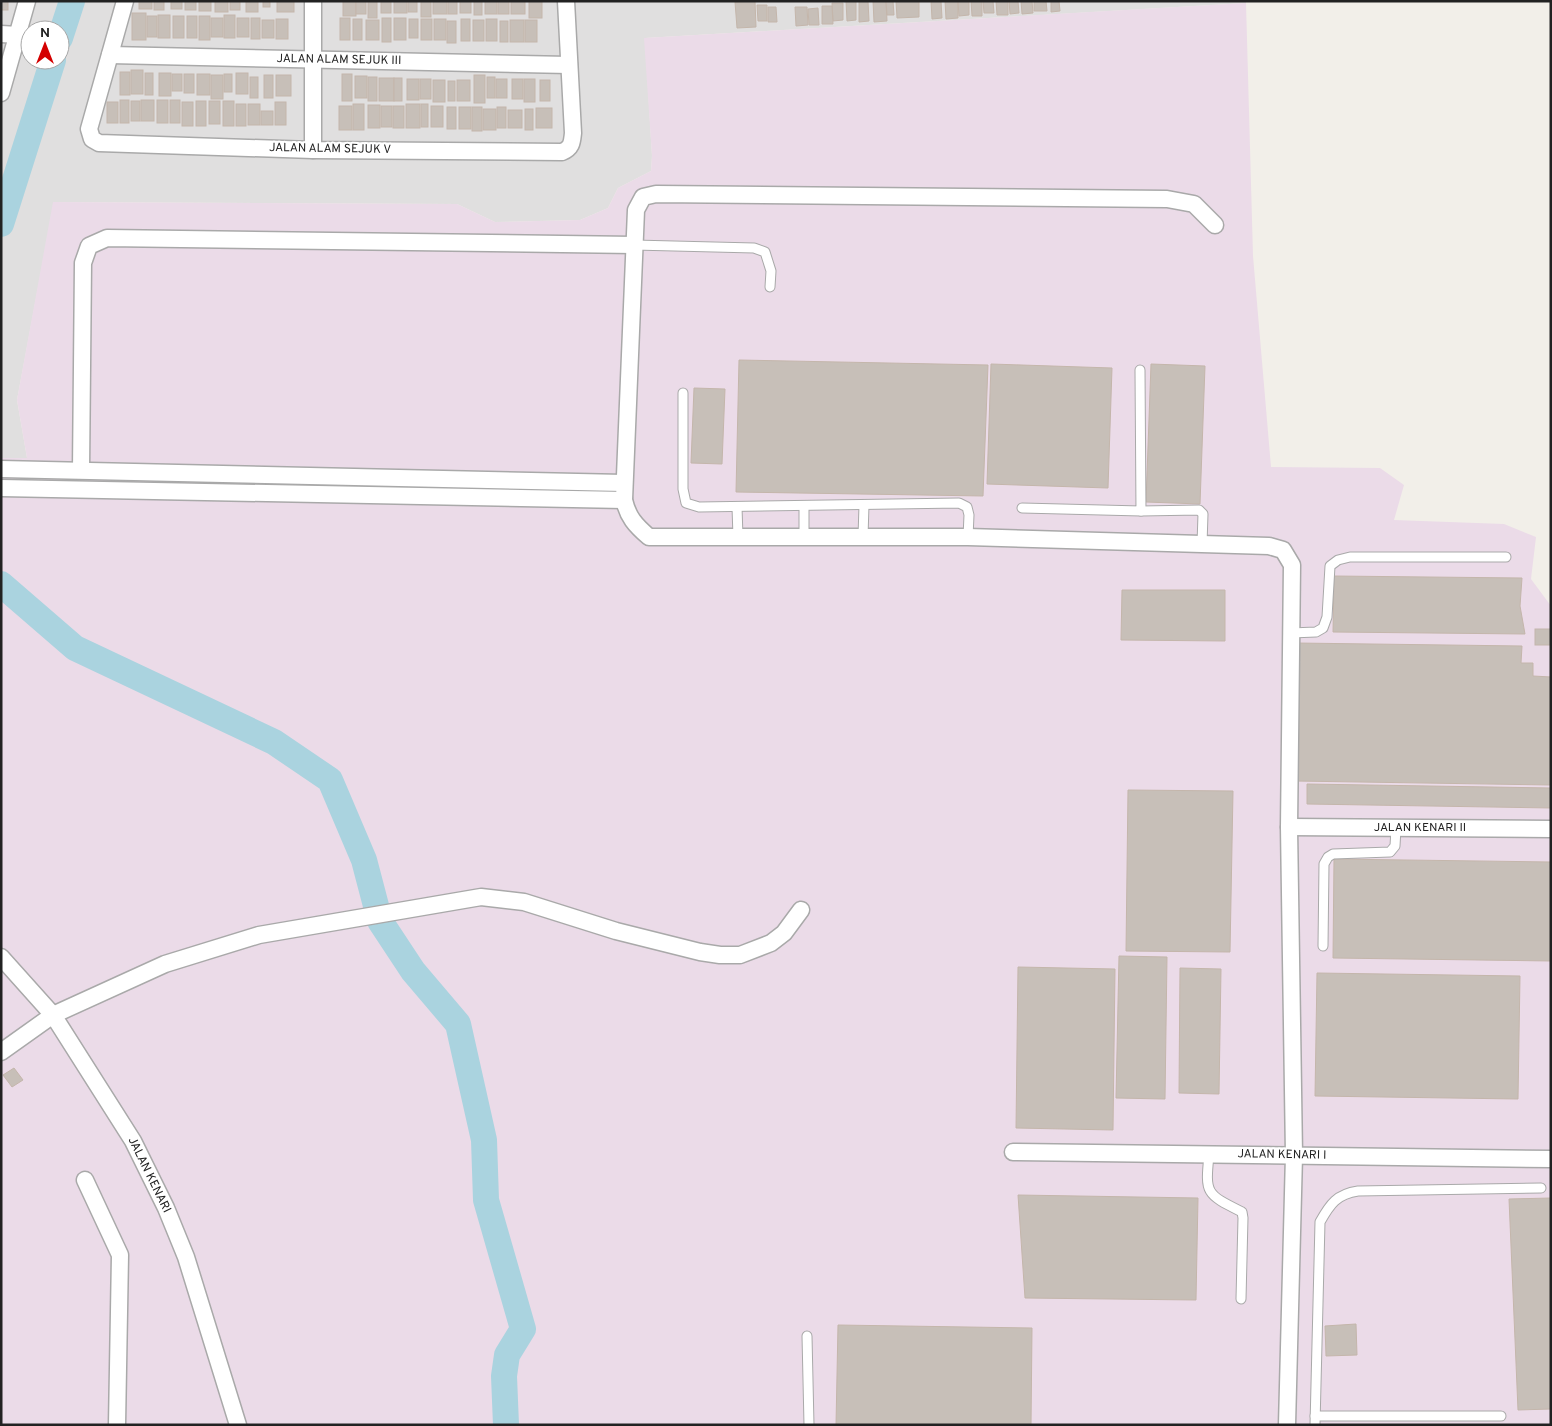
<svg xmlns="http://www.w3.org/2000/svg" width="1552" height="1426" font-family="Overpass,sans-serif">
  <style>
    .residential { fill: #e0dfdf; fill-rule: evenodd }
    .industrial { fill: #ebdbe8 }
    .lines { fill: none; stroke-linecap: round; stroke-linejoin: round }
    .river { stroke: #aad3df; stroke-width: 26 }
    .building { fill: #c7bfb8; stroke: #c4b6ab }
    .service-casing { stroke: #a9a9a9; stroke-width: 11 }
    .minor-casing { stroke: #a9a9a9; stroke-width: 19 }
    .service { stroke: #fff; stroke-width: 9 }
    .minor { stroke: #fff; stroke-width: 16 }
    .labels { text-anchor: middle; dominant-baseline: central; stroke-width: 4; stroke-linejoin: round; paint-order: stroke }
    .street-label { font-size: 12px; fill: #222; stroke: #fff }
  </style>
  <rect width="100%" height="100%" fill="#f2efe9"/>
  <path class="residential" d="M1,1h1245v2l-601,35 7,118 -1,15 -33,17 -10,20 -28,12 -85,2 -38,-18 -403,-2 -37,198 10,58h-26zM30,30h30v30h-30z"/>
  <polygon class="industrial" points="1246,3 1253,256 1271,467 1380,468 1404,485 1394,520 1504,524 1536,537 1531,579 1551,606 1551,1425 1,1425 1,458 27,458 17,400 53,202 457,204 495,222 580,220 608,208 618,188 651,171 652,156 644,38"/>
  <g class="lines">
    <g class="river">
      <polyline points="60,38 72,1"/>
      <polyline points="1,224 53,60"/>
      <polyline points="1,584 75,648 274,742 330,780 364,860 380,921 413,971 458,1024 484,1140 486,1200 523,1329 507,1355 504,1376 506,1425"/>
    </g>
  </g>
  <g class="building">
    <rect x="1" y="1" width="7" height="9"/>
    <rect x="139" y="1" width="13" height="8"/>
    <rect x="154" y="1" width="10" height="9"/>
    <rect x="171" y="1" width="11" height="8"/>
    <rect x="185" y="1" width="11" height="9"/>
    <rect x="199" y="1" width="12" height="10"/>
    <rect x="215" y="1" width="13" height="11"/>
    <rect x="230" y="1" width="10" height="9"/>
    <rect x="246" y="1" width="12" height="11"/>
    <rect x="263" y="1" width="7" height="6"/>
    <rect x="277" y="1" width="17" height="11"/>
    <rect x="343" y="1" width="13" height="15"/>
    <rect x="356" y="1" width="10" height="13"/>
    <rect x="368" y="1" width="9" height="17"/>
    <rect x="381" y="1" width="10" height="12"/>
    <rect x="394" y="1" width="13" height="12"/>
    <rect x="408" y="1" width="9" height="11"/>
    <rect x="421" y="1" width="10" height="16"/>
    <rect x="433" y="1" width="14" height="13"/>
    <rect x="448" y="1" width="9" height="13"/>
    <rect x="460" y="1" width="11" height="12"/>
    <rect x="474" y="1" width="8" height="14"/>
    <rect x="485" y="1" width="12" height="13"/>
    <rect x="498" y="1" width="11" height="13"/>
    <rect x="511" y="1" width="14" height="13"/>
    <rect x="529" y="1" width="13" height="17"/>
    <polygon points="755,1 756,27 737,28 735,2"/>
    <polygon points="846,1 856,1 856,20 847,21"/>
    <polygon points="859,1 868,1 869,21 859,22"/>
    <polygon points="873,1 886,1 887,21 874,22"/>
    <polygon points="886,1 893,1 894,15 887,15"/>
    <polygon points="896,1 919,1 919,17 897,18"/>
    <polygon points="931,1 941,1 942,18 932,19"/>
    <polygon points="945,1 958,1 958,18 946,19"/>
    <polygon points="958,1 969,1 969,15 959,16"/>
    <polygon points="971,1 982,1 982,16 972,16"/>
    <polygon points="983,1 993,1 994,13 984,13"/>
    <polygon points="996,1 1008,1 1008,15 997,15"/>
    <polygon points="1009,1 1018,1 1019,13 1010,14"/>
    <polygon points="1021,1 1032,1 1033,13 1022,14"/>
    <polygon points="1034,1 1046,1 1047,11 1034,11"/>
    <polygon points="1051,1 1059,1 1060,11 1051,12"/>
    <polygon points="832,3 843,3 843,20 833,21"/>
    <polygon points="757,5 767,5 767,21 758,21"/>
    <polygon points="822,6 832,6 833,24 822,24"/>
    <polygon points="768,7 776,7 777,22 768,22"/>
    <polygon points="795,7 807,7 808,25 796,26"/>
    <polygon points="818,8 819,25 809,25 808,9"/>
    <rect x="132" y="13" width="14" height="27"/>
    <rect x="158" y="15" width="12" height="23"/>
    <rect x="224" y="15" width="11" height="23"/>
    <rect x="147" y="16" width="10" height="21"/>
    <rect x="173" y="16" width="11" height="22"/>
    <rect x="187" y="16" width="10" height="22"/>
    <rect x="199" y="16" width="11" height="24"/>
    <rect x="211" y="18" width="12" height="19"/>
    <rect x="237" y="18" width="12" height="19"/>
    <rect x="251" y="18" width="9" height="21"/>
    <rect x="340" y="18" width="10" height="22"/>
    <rect x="382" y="18" width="9" height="24"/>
    <rect x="394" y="18" width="12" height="22"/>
    <rect x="276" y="19" width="12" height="20"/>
    <rect x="353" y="19" width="9" height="21"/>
    <rect x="409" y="19" width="9" height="19"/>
    <rect x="421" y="19" width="11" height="21"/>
    <rect x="434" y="19" width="12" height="21"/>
    <rect x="461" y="19" width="9" height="22"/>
    <rect x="486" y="19" width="11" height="22"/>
    <rect x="262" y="20" width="12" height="18"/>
    <rect x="366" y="20" width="13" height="20"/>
    <rect x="473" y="20" width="11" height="21"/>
    <rect x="510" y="20" width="14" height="22"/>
    <rect x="525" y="20" width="12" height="22"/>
    <rect x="447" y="21" width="9" height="22"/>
    <rect x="500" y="21" width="8" height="21"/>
    <rect x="131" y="70" width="12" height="24"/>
    <rect x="120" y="72" width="10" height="23"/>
    <rect x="145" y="73" width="8" height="22"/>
    <rect x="159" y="73" width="12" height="23"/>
    <rect x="236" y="73" width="12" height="21"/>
    <rect x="172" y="74" width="10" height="17"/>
    <rect x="184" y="74" width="10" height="19"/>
    <rect x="197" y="74" width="13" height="21"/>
    <rect x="224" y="74" width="8" height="18"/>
    <rect x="342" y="74" width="10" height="27"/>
    <rect x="211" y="75" width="12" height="24"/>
    <rect x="264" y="75" width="9" height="23"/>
    <rect x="276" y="75" width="15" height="21"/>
    <rect x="474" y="75" width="11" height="28"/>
    <rect x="355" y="76" width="12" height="22"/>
    <rect x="250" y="77" width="8" height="21"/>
    <rect x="368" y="77" width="9" height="24"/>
    <rect x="487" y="77" width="8" height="21"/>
    <rect x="379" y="78" width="15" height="23"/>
    <rect x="394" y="78" width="8" height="23"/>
    <rect x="407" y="79" width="12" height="21"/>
    <rect x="420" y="79" width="11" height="20"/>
    <rect x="496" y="79" width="11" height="19"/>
    <rect x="512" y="79" width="11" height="20"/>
    <rect x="524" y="79" width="11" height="23"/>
    <rect x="433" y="80" width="12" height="22"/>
    <rect x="457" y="80" width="13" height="21"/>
    <rect x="540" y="80" width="10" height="21"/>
    <rect x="448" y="81" width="7" height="20"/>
    <rect x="120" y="100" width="9" height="23"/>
    <rect x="141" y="100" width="13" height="21"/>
    <rect x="157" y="100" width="11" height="23"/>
    <rect x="170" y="100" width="10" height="23"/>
    <rect x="131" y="101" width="9" height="20"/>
    <rect x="196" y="101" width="10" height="25"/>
    <rect x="209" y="101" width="11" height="23"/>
    <rect x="223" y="101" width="11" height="25"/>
    <rect x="107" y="102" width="11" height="21"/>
    <rect x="182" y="102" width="11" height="24"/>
    <rect x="275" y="102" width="11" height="23"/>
    <rect x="236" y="104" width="10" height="22"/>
    <rect x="248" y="104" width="12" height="21"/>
    <rect x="353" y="104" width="11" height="26"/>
    <rect x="406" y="104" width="14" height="24"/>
    <rect x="421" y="104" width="7" height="23"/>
    <rect x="368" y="105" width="12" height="23"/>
    <rect x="339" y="106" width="13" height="24"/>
    <rect x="381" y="106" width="11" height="21"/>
    <rect x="393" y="106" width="11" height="22"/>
    <rect x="431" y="106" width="12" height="21"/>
    <rect x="447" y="107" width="9" height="22"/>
    <rect x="459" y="107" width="12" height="22"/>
    <rect x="472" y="107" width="10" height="24"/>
    <rect x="497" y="107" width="9" height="21"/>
    <rect x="536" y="108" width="16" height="20"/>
    <rect x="483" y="109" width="13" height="21"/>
    <rect x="525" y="109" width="8" height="21"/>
    <rect x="508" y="110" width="14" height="18"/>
    <rect x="261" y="111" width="12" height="14"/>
    <polygon points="739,360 988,365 983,496 736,492"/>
    <polygon points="991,364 1112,368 1108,488 987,484"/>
    <polygon points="1151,364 1205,366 1200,504 1146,502"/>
    <polygon points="694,388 725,389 722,464 691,463"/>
    <polygon points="1334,576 1522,578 1520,606 1525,634 1333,632"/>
    <polygon points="1122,590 1225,590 1225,641 1121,640"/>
    <rect x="1535" y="629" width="16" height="16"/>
    <polygon points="1296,643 1522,646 1521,663 1533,663 1533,676 1551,677 1551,785 1295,781"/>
    <polygon points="1307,784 1551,788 1551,808 1307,804"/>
    <polygon points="1128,790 1233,791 1230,952 1126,951"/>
    <polygon points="1334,859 1551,862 1551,961 1333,958"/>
    <polygon points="1119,956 1167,957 1165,1099 1116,1098"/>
    <polygon points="1018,967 1115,969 1113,1130 1016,1128"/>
    <polygon points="1180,968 1221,969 1219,1094 1179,1093"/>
    <polygon points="1317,973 1520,976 1518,1099 1315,1096"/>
    <polygon points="14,1068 23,1080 12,1087 3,1075"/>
    <polygon points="1018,1195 1198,1198 1196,1300 1025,1298"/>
    <polygon points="1551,1198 1551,1409 1518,1410 1509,1199"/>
    <polygon points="1356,1324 1357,1355 1326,1356 1325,1326"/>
    <polygon points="838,1325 1032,1328 1031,1425 836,1425"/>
  </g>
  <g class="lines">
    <defs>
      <g id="service">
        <polyline points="634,245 754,248 765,252 771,271 770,287"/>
        <polyline points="683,393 683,489 686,503 699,507 959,503 967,507 969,515 968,537"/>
        <polyline points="804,506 804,537"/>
        <polyline points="737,507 738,537"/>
        <polyline points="1022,508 1141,511 1140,370"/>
        <polyline points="1141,511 1199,510 1203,514 1202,544"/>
        <polyline points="863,537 864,505"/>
        <polyline points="1291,633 1316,632 1323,628 1327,617 1330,566 1338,560 1350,557 1506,557"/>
        <polyline points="1323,946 1324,864 1328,857 1333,854 1390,852 1395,846 1396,828"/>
        <path d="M1209,1155c-4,39 -3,39 33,57l1,6 -2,81"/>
        <polyline points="807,1336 809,1425"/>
        <polyline points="1315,1416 1501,1416"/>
        <path d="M1315,1425l5,-203c10,-18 17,-28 38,-31l183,-3"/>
      </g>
      <g id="minor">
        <path d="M125,1l-36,128 3,10 7,4 214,7 249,2c10,-4 10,-10 11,-19l-7,-132"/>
        <polyline points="1,34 18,35"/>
        <polyline points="110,55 569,65"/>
        <polyline points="1,93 27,1"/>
        <polyline points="313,150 313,1"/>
        <path d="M1215,225l-21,-21 -27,-5 -511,-5 -13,3 -7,13 -12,290c4,17 11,25 25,37h319l301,9 14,4 9,15 -3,262 5,328 -7,270"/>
        <polyline points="1,469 624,483"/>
        <polyline points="81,470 83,263 89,246 107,238 634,245"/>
        <polyline points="1,488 624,500"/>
        <polyline points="1289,827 1551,829"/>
        <polyline points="1,957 53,1015 133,1141 166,1208 186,1257 238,1425"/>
        <polyline points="1,1052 53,1015 165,964 259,935 481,897 524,902 616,931 700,952 720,955 740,955 771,943 784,933 801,910"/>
        <polyline points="1013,1152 1551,1159"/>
        <polyline points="85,1180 120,1255 117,1425"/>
      </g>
    </defs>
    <use href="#service" class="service-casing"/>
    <use href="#minor" class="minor-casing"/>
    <use href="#service" class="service"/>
    <use href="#minor" class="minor"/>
  </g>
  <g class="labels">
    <g class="street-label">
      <text transform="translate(339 60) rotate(1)">JALAN ALAM SEJUK III</text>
      <text transform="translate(330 149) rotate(1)">JALAN ALAM SEJUK V</text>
      <text x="1420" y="828">JALAN KENARI II</text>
      <text transform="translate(1282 1155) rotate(1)">JALAN KENARI I</text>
      <text transform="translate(149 1175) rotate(64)">JALAN KENARI</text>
    </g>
  </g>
  <rect width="1552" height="1426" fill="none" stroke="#222222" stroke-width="5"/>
  <g transform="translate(45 45)"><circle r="24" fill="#ffffff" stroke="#a7a7a7"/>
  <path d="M0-4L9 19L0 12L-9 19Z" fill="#d40000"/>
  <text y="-8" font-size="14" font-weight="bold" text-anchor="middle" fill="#222222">N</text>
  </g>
</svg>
